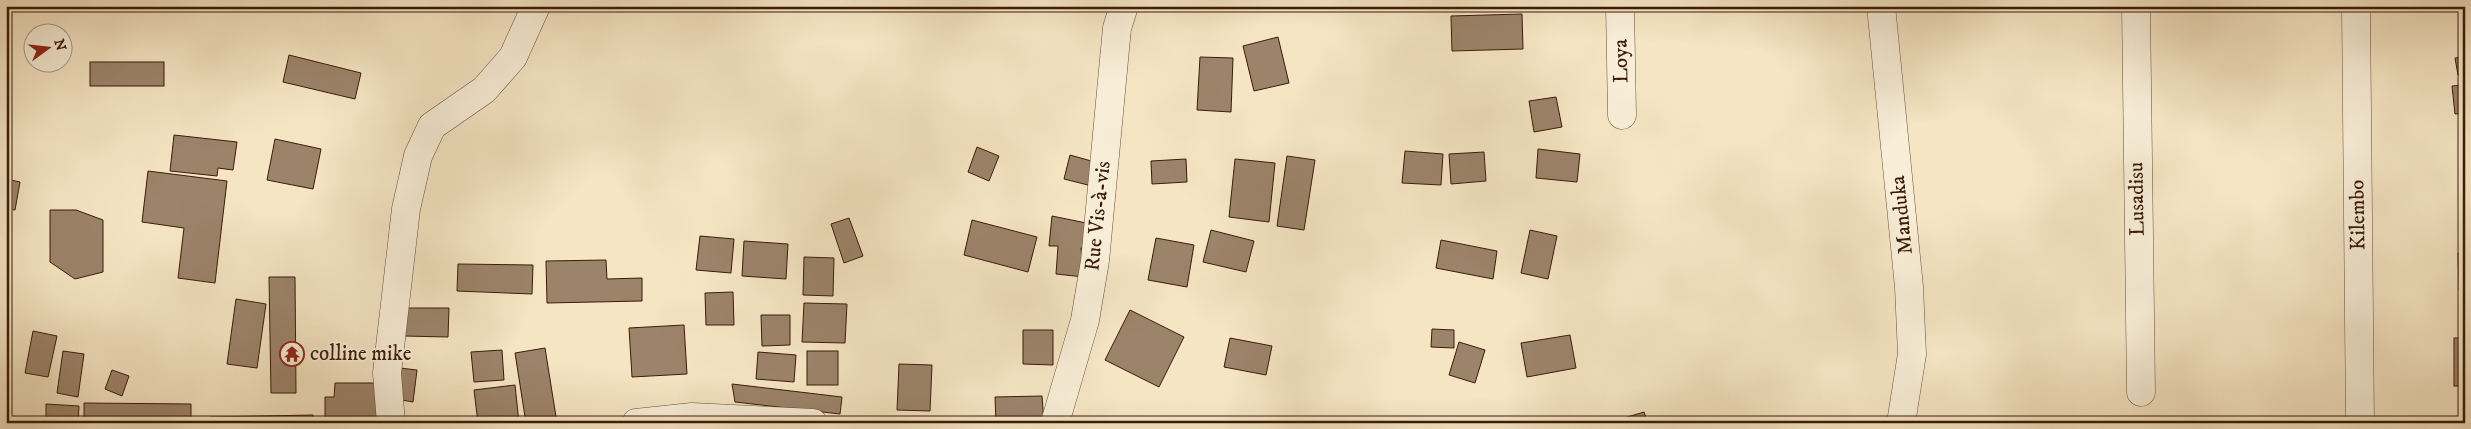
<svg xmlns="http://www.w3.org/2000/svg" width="2471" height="429" font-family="'IM FELL DW Pica',serif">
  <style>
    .building { fill: #9c846a; stroke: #3b1b09 }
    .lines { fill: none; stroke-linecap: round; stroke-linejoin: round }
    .street-casing { stroke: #6a4e38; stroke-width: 29 }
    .street { stroke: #f8eed8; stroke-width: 28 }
    .labels { text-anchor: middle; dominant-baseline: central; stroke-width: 4; stroke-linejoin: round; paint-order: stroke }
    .street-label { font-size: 21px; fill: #3b1b09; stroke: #f8eed8 }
    .poi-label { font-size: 21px; fill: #3b1b09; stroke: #f8eed8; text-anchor: start }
  </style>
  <rect width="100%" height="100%" fill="#f5e5c3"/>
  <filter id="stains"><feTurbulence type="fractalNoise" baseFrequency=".004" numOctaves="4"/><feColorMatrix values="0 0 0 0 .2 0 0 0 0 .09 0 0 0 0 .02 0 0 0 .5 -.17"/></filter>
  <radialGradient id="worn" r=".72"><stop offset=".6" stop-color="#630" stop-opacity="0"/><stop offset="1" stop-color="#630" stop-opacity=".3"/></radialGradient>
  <g class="building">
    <polygon points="1522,14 1523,49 1452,51 1451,16"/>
    <polygon points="1278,37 1289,83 1254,91 1243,46"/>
    <polygon points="289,55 361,73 355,99 283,82"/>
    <polygon points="1200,57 1233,58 1231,112 1197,110"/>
    <polygon points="2465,57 2465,75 2458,75 2455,58"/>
    <rect x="90" y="62" width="74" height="24"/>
    <polygon points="2465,85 2465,113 2455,114 2452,86"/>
    <polygon points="1556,97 1562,127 1534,132 1529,101"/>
    <polygon points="174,135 237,142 233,170 218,168 217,176 170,171"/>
    <polygon points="275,139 321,149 313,189 267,180"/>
    <polygon points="977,147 999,156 989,181 968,172"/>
    <polygon points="1538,149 1580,154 1577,182 1536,178"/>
    <polygon points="1405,151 1443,154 1441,185 1402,183"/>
    <polygon points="1484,152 1486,181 1451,184 1449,154"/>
    <polygon points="1070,155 1095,162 1088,185 1064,179"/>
    <polygon points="1287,156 1315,160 1304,230 1277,226"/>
    <polygon points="1186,159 1187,182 1152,184 1151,161"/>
    <polygon points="1235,159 1275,163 1269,222 1229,217"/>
    <polygon points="148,171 227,181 215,283 178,278 184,228 142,222"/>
    <polygon points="6,179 20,182 15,210 6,209"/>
    <rect x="2464" y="203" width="1" height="46"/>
    <polygon points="50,210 76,210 103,220 103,272 75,279 50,262"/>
    <polygon points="1052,216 1091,224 1089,248 1081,248 1084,277 1056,274 1058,246 1049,246"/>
    <polygon points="849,218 863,256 844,263 831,224"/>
    <polygon points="972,220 1037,237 1028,272 964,255"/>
    <polygon points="1211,230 1254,241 1246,272 1203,262"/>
    <polygon points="1530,230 1557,236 1548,279 1521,273"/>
    <polygon points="700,236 734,239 731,273 696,270"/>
    <polygon points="1156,238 1194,245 1187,287 1148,280"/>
    <polygon points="1441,240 1497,251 1493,279 1436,268"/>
    <polygon points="744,241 788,244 786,279 742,276"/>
    <polygon points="2458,253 2465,253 2465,290 2459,290"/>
    <polygon points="804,257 834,258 833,296 803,295"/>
    <polygon points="606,260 607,279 642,278 642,301 547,303 546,261"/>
    <polygon points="458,264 533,265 532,294 457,291"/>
    <polygon points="269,277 295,277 296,393 271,393"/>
    <polygon points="733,292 734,325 706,325 705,293"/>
    <polygon points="236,299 266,304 257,368 227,364"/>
    <polygon points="804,303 847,304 845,343 802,342"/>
    <polygon points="405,308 449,308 448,337 404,336"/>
    <polygon points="1130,310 1184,337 1159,387 1105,360"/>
    <polygon points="761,315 790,315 790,345 762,346"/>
    <polygon points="684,325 687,374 632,377 629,328"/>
    <polygon points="1432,329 1454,330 1454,348 1431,347"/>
    <polygon points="1023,330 1053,330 1053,365 1023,364"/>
    <polygon points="33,331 57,336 48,377 25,373"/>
    <polygon points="1570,335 1576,368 1527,377 1521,343"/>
    <polygon points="1230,338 1272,346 1266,375 1224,367"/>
    <rect x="2454" y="338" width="11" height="48"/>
    <polygon points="1459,342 1485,350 1475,383 1449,375"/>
    <polygon points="545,348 557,423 526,423 515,353"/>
    <polygon points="502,350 504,380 474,382 471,352"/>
    <polygon points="63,351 84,354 78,397 57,393"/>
    <rect x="807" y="351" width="31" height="34"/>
    <polygon points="758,352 796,355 794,382 756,379"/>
    <polygon points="899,364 932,365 930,411 897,410"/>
    <polygon points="400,368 417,370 413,402 396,399"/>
    <polygon points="112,370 129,376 122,396 105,389"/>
    <polygon points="335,383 383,383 384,423 325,423 325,397 334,397"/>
    <polygon points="732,384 842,397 840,414 735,402"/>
    <polygon points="515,385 519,423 478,423 474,390"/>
    <polygon points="1042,396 1044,423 996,423 995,397"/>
    <polygon points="84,403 191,404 191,423 84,423"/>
    <polygon points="46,404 79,406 78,423 46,423"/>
    <polygon points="1644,412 1648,423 1607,423"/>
    <polygon points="313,415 313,423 210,423 210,417"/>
    <polygon points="1123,419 1147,423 1122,423"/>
  </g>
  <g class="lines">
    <defs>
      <g id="street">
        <polyline points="1620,6 1622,115"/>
        <polyline points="1881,6 1909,287 1912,354 1901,423"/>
        <polyline points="2136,6 2141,392"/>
        <polyline points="2356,6 2360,423"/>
        <polyline points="391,423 387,373 406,209 418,156 432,126 484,90 513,57 536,6"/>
        <polyline points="636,423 692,417 813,423"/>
        <polyline points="1055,423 1085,320 1095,261 1117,28 1124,6"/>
      </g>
    </defs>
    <use href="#street" class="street-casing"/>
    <use href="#street" class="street"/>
  </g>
  <defs>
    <symbol id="temple-ring" viewBox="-11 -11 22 22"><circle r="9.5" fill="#f8eed8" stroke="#8f2418" stroke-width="1.5"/><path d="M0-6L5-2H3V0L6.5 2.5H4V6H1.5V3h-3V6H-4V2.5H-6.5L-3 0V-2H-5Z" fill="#8f2418"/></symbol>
  </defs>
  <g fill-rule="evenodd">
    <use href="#temple-ring" x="278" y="340" width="28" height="28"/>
  </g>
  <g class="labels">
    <g class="street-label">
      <text transform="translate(1621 61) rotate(-91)">Loya</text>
      <text transform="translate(2137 199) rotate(-91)">Lusadisu</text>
      <text transform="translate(1902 215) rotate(-96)">Manduka</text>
      <text transform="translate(2358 215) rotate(-91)">Kilembo</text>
      <text transform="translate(1098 216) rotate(-84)">Rue Vis-à-vis</text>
    </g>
    <g class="poi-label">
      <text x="310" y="354">colline mike</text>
    </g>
  </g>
  <rect width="2471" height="429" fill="none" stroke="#f5e5c3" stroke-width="25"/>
  <rect x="8" y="8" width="2456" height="414" fill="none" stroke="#3b1b09" stroke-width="2.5"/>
  <rect x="12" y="12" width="2446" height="404" fill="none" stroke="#3b1b09"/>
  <g transform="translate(48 48) rotate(75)"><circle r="24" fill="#f8eed8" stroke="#ac9a85"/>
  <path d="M0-4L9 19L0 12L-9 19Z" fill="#8f2418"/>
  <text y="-8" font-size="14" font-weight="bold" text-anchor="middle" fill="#3b1b09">N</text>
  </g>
  <rect width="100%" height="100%" filter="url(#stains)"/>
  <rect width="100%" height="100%" fill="url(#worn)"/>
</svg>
